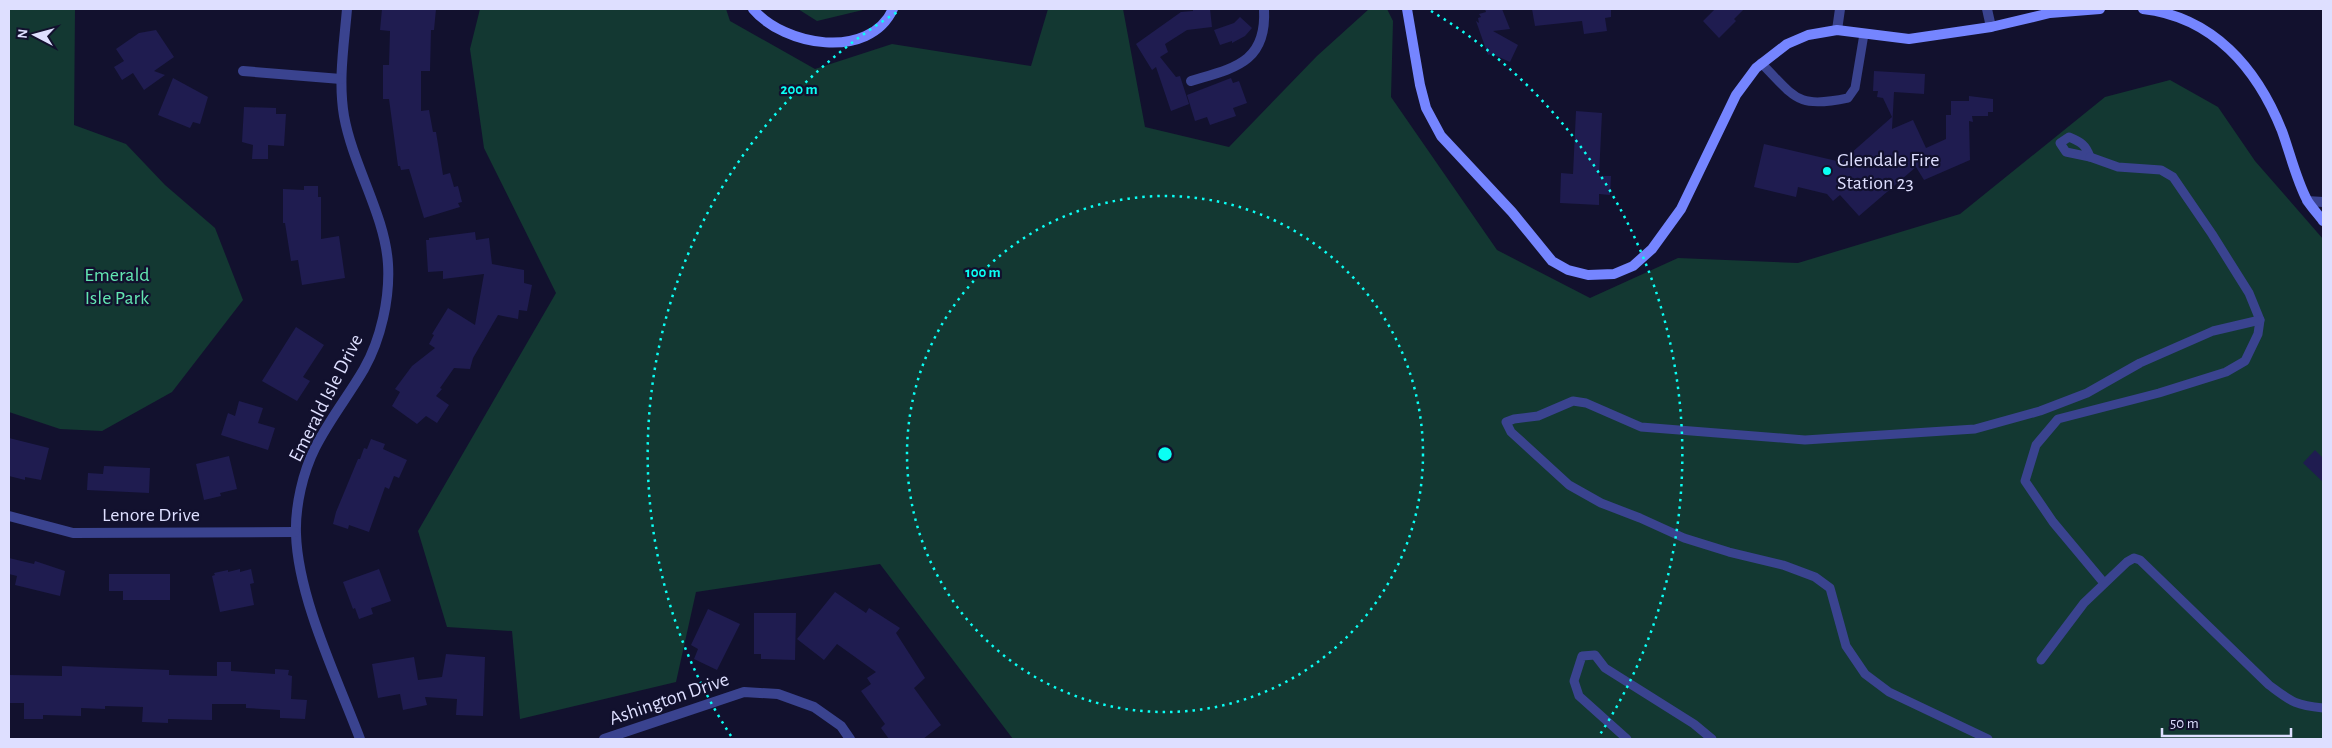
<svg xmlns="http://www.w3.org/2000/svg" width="2332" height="748" font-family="'Alegreya Sans',sans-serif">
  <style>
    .green { fill: #133832 }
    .building { fill: #1f1c50 }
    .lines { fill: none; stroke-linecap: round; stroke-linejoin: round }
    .lane { stroke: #3a438f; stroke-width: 9 }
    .street { stroke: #3a438f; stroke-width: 10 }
    .secondary { stroke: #7585ff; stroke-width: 10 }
    .ring { fill: none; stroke: #0afff4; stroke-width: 2.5; stroke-dasharray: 2.5 5 }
    .poi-dot { fill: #0afff4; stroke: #12112e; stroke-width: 2 }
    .labels { text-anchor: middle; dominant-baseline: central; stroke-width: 4.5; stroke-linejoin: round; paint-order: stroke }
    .poi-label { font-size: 20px; fill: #dedfff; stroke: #12112e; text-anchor: start }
    .park-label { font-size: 20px; fill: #63e6b2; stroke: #12112e }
    .street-label { font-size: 20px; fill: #dedfff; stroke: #12112e }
    .centre { fill: #0afff4; stroke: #12112e; stroke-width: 2.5 }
    .ring-label { font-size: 15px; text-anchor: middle; font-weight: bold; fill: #0afff4; stroke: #12112e; stroke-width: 4.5; stroke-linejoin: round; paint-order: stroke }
  </style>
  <rect width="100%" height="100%" fill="#12112e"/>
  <g class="green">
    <polygon points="9,9 75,9 74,125 126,144 165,185 215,228 243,300 172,392 102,431 60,429 9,412"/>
    <polygon points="480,9 726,9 730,21 815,69 892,44 1031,66 1048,9 1123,9 1145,127 1229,147 1317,56 1369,9 1387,9 1393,21 1391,97 1497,250 1590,298 1678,258 1798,263 1960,214 2105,97 2170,80 2218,107 2255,161 2323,239 2323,739 1013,739 880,564 696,592 676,682 520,719 512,631 447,627 418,531 556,293 484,148 470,49"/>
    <polygon points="798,9 867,9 817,21"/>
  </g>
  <g class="building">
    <polygon points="382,9 436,9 434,30 431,30 430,71 421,71 421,111 429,110 433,132 436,132 443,175 450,173 454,187 458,186 462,202 458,203 460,207 424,218 409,169 401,170 400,166 398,166 389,99 383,99 383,65 389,65 390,31 380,30"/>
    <polygon points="1193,9 1210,9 1212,27 1187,30 1165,44 1168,52 1160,57 1176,77 1180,76 1189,104 1171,111 1156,67 1152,70 1136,44 1181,12 1193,11"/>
    <polygon points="1485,9 1502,9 1510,29 1493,31 1518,45 1510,62 1492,54 1488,55 1476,21 1479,23 1478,18 1481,17 1479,14 1486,12"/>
    <polygon points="1532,9 1611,9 1611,17 1605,18 1607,31 1584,34 1582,21 1535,26"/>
    <polygon points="1715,9 1744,9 1734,19 1736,21 1719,38 1703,21"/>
    <polygon points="1240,17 1252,28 1245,36 1232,43 1232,41 1220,45 1214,30 1234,23"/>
    <polygon points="156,30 174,57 154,71 165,75 144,90 133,73 122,80 114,67 124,61 116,49 139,33"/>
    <polygon points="1874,71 1925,74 1924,94 1894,92 1892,129 1913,120 1926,148 1946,139 1946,115 1951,115 1951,101 1969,101 1969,96 1993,99 1993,112 1988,112 1988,116 1972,116 1973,122 1969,121 1970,160 1924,180 1916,167 1859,216 1840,195 1833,201 1827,194 1798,187 1796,197 1754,187 1764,144 1841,162 1892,117 1883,98 1877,97 1878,91 1873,91"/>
    <polygon points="173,78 208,97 200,124 193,122 190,128 158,115"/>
    <polygon points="1231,78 1233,83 1239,81 1247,103 1233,108 1236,116 1210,125 1207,117 1195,121 1187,95"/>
    <polygon points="244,107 276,108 276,114 286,114 284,146 268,145 268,159 252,159 253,145 242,142"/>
    <polygon points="1576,111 1602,113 1599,176 1611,176 1610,195 1599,194 1599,205 1560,203 1561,173 1573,174"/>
    <polygon points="304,186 318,186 318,197 321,197 321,239 339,236 345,278 302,285 298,260 291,261 285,223 283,223 283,189 304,190"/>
    <polygon points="475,232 476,240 489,238 492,264 524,270 524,283 532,285 527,311 519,310 518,319 498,315 473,358 470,369 454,368 440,388 442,389 436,396 449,405 437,423 426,416 417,424 392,406 400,392 395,389 412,366 435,348 429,344 434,335 432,334 448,308 475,325 484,274 443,279 443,271 428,272 426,240 429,240 429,238"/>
    <polygon points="296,327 324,345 303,377 310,381 297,401 262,381"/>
    <polygon points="239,401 263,408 258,423 275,428 268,450 221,435 228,413 235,416"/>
    <polygon points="9,438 49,448 41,480 25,477 25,480 9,476"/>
    <polygon points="371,439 385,444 383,449 407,460 399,478 394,476 389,489 385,487 369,532 349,525 348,529 333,524 336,512 358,459 360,459 364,448 367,449"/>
    <polygon points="2315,450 2323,458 2323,482 2303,463"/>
    <polygon points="229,456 237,489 220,493 221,496 204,500 196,464"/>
    <polygon points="104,466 150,468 149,493 87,490 88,473 103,474"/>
    <polygon points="9,558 34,564 35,561 65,571 60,596 15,585 17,576 9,574"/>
    <polygon points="240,569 240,572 251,569 254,583 250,584 254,605 220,612 212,576 215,575 214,573 228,570 228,572"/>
    <polygon points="379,569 391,601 371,608 373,614 359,619 355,608 353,609 343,582"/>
    <polygon points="109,574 170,574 170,600 123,600 123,591 109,591"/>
    <polygon points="835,592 866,613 869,608 900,628 896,633 925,678 914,688 941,725 923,739 889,739 881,728 885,724 861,691 871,684 867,678 876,672 837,644 824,660 797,639"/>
    <polygon points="708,609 740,624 717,670 694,659 698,649 691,645"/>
    <polygon points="754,613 796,613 795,660 761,659 761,654 754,654"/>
    <polygon points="446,654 485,657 483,716 456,715 457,699 425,697 427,705 403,710 400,694 378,698 372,664 414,657 418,680 442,677"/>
    <polygon points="217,662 231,662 231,671 275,674 275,669 289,670 288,675 292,676 291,699 307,700 305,719 280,718 280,710 246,708 246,704 212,704 212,720 168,719 168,723 142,722 143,707 105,706 105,709 81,708 81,716 43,715 43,719 24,719 24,703 9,703 9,675 62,676 62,666 169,670 169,675 217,676"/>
  </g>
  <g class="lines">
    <g class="lane">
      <path d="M1761,63c35,35 35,46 87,35l7,-10 9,-54"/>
      <path d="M2069,137c12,5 17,8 21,20l-24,-5 -6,-9z"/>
      <polyline points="2090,157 2118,167 2161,170 2173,177 2212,234 2249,293 2260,320 2258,334 2245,361 2226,372 2159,393 2058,419 2036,445 2025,481 2053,522 2104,583"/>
      <path d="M2041,660l43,-57 43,-41 7,-4 6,2 129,125c23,17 25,20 54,23"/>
      <polyline points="1627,739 1579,696 1574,681 1582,656 1595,655 1605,668 1694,724 1712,739"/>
      <polyline points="1988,739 1889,692 1865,674 1846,646 1830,588 1815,577 1783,565 1729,552 1684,538 1640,518 1601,503 1569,485 1511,432 1506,422 1514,419 1538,416 1573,401 1586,403 1641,427 1805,440 1975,429 2040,411 2087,393 2140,363 2213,331 2260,320"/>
    </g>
    <g class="street">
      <path d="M347,9c-3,36 -9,71 -3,107 9,50 41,99 44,148 2,34 -7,75 -24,105 -15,26 -35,51 -49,79 -12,24 -20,58 -19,86 2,64 41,144 64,205"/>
      <polyline points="1987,9 1991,27"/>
      <polyline points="1837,30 1840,9"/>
      <polyline points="243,71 341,79"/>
      <path d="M1191,81c43,-13 76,-18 73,-72"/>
      <polyline points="2307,201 2323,202"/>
      <polyline points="9,516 73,533 295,532"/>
      <polyline points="604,739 744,692 778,694 814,707 841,726 850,739"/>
    </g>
    <g class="secondary">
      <path d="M753,9c31,37 116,52 140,0"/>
      <polyline points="1407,9 1420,85 1426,108 1441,136 1512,212 1552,261 1568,270 1588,275 1614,274 1633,266 1652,249 1681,209 1736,95 1756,68 1787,44 1808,35 1837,30 1909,39 1991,27 2050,13 2100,9"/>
      <path d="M2143,9c70,8 114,59 139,122 8,22 14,48 25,69 4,7 11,14 16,21"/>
    </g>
  </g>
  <g class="ring">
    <circle cx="1165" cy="454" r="258"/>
    <path d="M731 736A517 517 0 0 1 899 11M1431 11A517 517 0 0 1 1599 736"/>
  </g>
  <circle class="poi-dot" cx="1827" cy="171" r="5"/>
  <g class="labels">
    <g class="poi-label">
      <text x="1837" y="160">Glendale Fire<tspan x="1837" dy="23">Station 23</tspan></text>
    </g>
    <g class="park-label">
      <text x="117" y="275">Emerald<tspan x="117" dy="23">Isle Park</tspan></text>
    </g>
    <g class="street-label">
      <text transform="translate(326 398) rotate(-63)">Emerald Isle Drive</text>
      <text x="151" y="515">Lenore Drive</text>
      <text transform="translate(669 699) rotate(-19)">Ashington Drive</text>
    </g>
  </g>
  <circle cx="1165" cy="454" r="8" class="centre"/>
  <g class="ring-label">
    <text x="799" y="94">200 m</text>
    <text x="983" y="277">100 m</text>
  </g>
  <rect width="2332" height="748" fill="none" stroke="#dedfff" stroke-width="20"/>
  <g transform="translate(35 35) rotate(276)" stroke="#12112e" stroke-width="4" paint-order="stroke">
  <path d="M0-4L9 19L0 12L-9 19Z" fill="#dedfff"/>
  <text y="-8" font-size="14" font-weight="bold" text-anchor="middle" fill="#dedfff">N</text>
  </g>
  <path d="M2162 728v8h129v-8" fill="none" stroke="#dedfff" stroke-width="2.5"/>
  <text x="2170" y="728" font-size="15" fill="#dedfff" stroke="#12112e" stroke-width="4" paint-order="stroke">50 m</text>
</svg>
